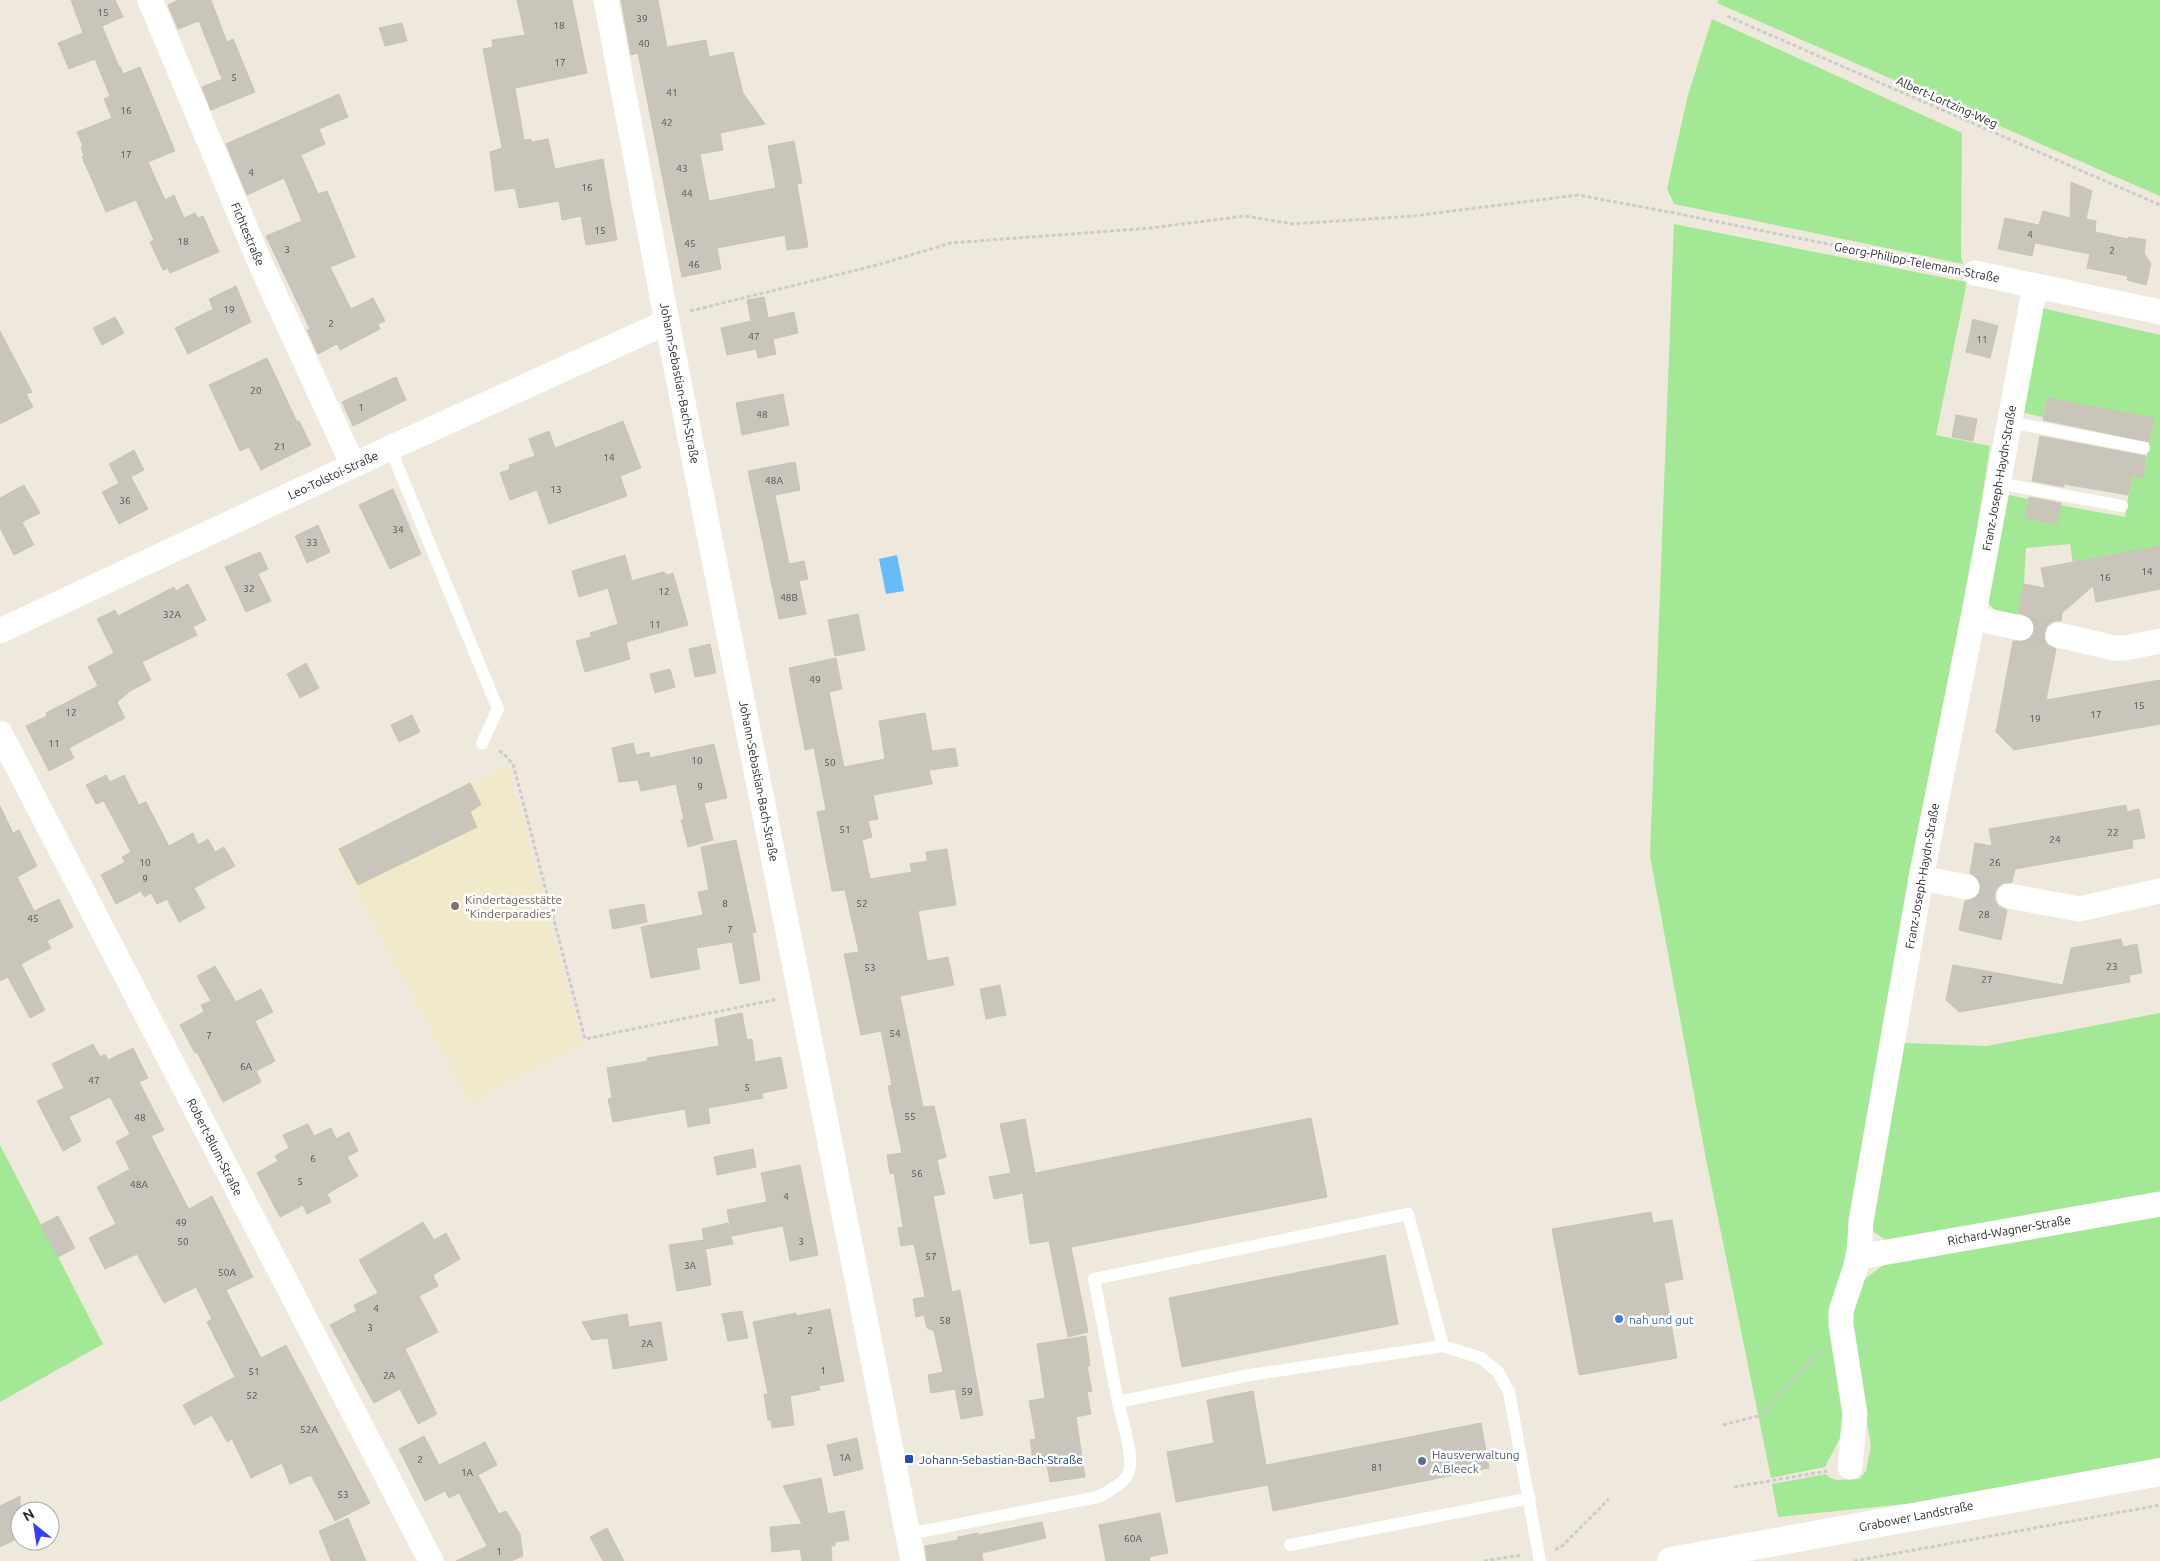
<svg xmlns="http://www.w3.org/2000/svg" width="2160" height="1561" font-family="Ubuntu,sans-serif">
  <style>
    .education { fill: #f1eaca }
    .green { fill: #a3e894 }
    .water { fill: #67bbf8 }
    .building { fill: #c9c5bb; stroke: #c9c5b5 }
    .lines { fill: none; stroke-linecap: round; stroke-linejoin: round }
    .street-tunnel { stroke: #c7c3b9; stroke-width: 25; stroke-dasharray: 25 12; stroke-linecap: butt }
    .path { stroke: #ccc; stroke-width: 3; stroke-dasharray: 4 2.5; stroke-linecap: butt }
    .lane { stroke: #fff; stroke-width: 12 }
    .street { stroke: #fff; stroke-width: 25 }
    .secondary { stroke: #fff; stroke-width: 28 }
    .education-dot { fill: #8d6e63; stroke: #fff; stroke-width: 2 }
    .shop-dot { fill: #3f7fe0; stroke: #fff; stroke-width: 2 }
    .transit-dot { fill: #1a4fb4; stroke: #fff; stroke-width: 2 }
    .service-dot { fill: #5c6f8a; stroke: #fff; stroke-width: 2 }
    .labels { text-anchor: middle; dominant-baseline: central; stroke-width: 5; stroke-linejoin: round; paint-order: stroke }
    .number-label { font-size: 10px; fill: #52524f }
    .street-label { font-size: 12px; fill: #2b2b2b; stroke: #fff }
    .education-label { font-size: 12px; fill: #785e54; stroke: #fff; text-anchor: start }
    .shop-label { font-size: 12px; fill: #366cbe; stroke: #fff; text-anchor: start }
    .service-label { font-size: 12px; fill: #4e5e75; stroke: #fff; text-anchor: start }
    .transit-label { font-size: 12px; fill: #164399; stroke: #fff; text-anchor: start }
  </style>
  <rect width="100%" height="100%" fill="#eee9dc"/>
  <polygon class="education" points="508,765 582,1045 470,1103 335,851 457,790 456,787 469,781 471,783"/>
  <g class="green">
    <polygon points="1719,0 2160,0 2160,196 1717,3"/>
    <polygon points="1712,19 1962,133 1961,256 1963,264 1674,204 1667,189 1688,95"/>
    <polygon points="1674,224 1966,282 1965,292 1936,435 1990,446 1959,645 1909,881 1843,1267 1845,1397 1842,1434 1825,1467 1771,1478 1706,1159 1650,856"/>
    <polygon points="2042,308 2160,335 2160,546 2116,557 2115,554 2088,559 2088,561 2073,564 2070,544 2026,548 2024,584 2017,617 1997,612 1988,603 2003,499 2009,495 2028,499 2025,518 2056,524 2060,505 2125,517 2132,476 2143,477 2154,418 2047,398 2043,417 2024,413"/>
    <polygon points="2160,1013 2160,1198 1886,1240 1872,1231 1887,1112 1904,1043 1987,1046"/>
    <polygon points="0,1145 103,1344 0,1402"/>
    <polygon points="2160,1212 2160,1459 1935,1501 1778,1517 1772,1484 1826,1474 1830,1478 1837,1480 1859,1479 1866,1471 1871,1445 1852,1337 1851,1310 1865,1279 1882,1266 1894,1260"/>
  </g>
  <polygon class="water" points="897,555 904,591 886,594 879,559"/>
  <g class="building">
    <polygon points="71,0 115,0 123,17 102,26 119,67 120,66 123,74 140,67 175,151 148,162 165,200 174,195 184,218 195,213 198,218 203,216 219,252 170,273 168,268 163,270 150,242 154,240 136,200 106,212 82,157 84,156 81,147 83,146 77,132 112,118 104,99 110,96 95,59 69,69 58,43 83,33"/>
    <polygon points="178,0 211,0 227,42 233,39 255,92 211,110 202,87 222,79 199,21 178,29 168,5"/>
    <polygon points="517,0 572,0 587,73 515,88 524,140 531,139 531,142 548,139 555,169 603,159 617,240 586,245 581,216 562,220 559,201 519,208 515,188 495,191 490,152 502,148 483,49 493,47 492,40 525,35"/>
    <polygon points="621,0 658,0 667,47 706,40 709,57 733,52 743,93 765,124 720,133 723,150 700,154 709,201 776,188 768,146 794,141 802,183 797,184 808,247 787,250 785,235 717,248 721,269 682,277 638,53 631,55"/>
    <polygon points="402,23 407,41 385,46 379,28"/>
    <polygon points="339,94 348,117 319,129 325,144 301,155 318,194 327,191 355,257 330,267 351,309 373,298 385,321 378,324 380,329 340,350 337,344 318,354 307,330 310,329 266,236 302,221 284,178 247,195 226,144"/>
    <polygon points="2071,182 2092,191 2086,219 2096,221 2095,232 2128,239 2129,237 2146,240 2144,253 2151,264 2146,285 2127,280 2128,276 2087,268 2090,254 2035,243 2032,256 1998,249 2005,218 2039,225 2043,211 2070,218"/>
    <polygon points="236,286 251,322 188,354 175,328 213,309 209,299"/>
    <polygon points="764,297 768,318 794,312 798,333 773,339 776,354 758,358 756,349 727,355 721,328 751,321 747,300"/>
    <polygon points="115,317 124,333 102,345 93,328"/>
    <polygon points="1973,319 1998,326 1990,358 1966,352"/>
    <polygon points="0,331 32,392 26,394 33,407 0,424"/>
    <polygon points="267,358 297,422 299,421 311,445 261,470 249,447 240,451 209,385"/>
    <polygon points="396,377 406,400 353,426 342,402"/>
    <polygon points="783,394 789,425 742,435 736,403"/>
    <polygon points="2047,398 2154,418 2149,442 2043,420"/>
    <polygon points="1956,415 1977,419 1973,441 1952,437"/>
    <polygon points="623,421 641,468 620,476 627,496 549,524 537,490 510,500 500,473 510,469 509,465 535,456 529,439 549,431 555,448"/>
    <polygon points="2040,436 2146,456 2143,478 2132,476 2128,495 2064,484 2064,487 2032,481"/>
    <polygon points="134,450 144,470 119,483 109,464"/>
    <polygon points="795,462 800,490 775,495 789,564 804,561 808,579 799,581 806,614 779,619 748,471"/>
    <polygon points="131,477 148,509 119,524 102,492"/>
    <polygon points="24,485 40,513 22,522 34,545 14,555 0,528 0,498"/>
    <polygon points="393,489 421,554 390,569 359,505"/>
    <polygon points="2029,497 2061,503 2057,524 2025,518"/>
    <polygon points="318,525 330,552 307,563 295,536"/>
    <polygon points="2160,546 2160,589 2096,602 2093,586 2062,613 2061,621 2054,621 2048,625 2044,632 2044,639 2048,645 2056,649 2046,700 2160,680 2160,724 2014,750 1996,732 2013,641 2026,641 2032,637 2035,630 2035,624 2031,618 2018,613 2024,584 2045,588 2041,568"/>
    <polygon points="260,552 268,569 258,574 271,601 246,612 225,567"/>
    <polygon points="625,555 632,581 663,572 668,575 673,573 688,625 626,642 630,659 585,672 576,641 591,637 590,633 618,624 608,588 579,597 572,571"/>
    <polygon points="188,584 206,620 193,627 197,635 142,662 151,680 130,691 117,702 125,718 69,748 74,758 49,771 26,726 47,716 46,713 98,686 88,667 114,653 97,619 115,610 118,616 174,587 176,591"/>
    <polygon points="858,614 865,650 835,656 828,620"/>
    <polygon points="710,644 716,673 695,677 689,649"/>
    <polygon points="836,658 842,689 829,692 844,767 885,759 879,721 925,713 932,751 955,748 958,766 929,770 932,784 873,795 878,819 868,821 872,837 862,840 870,879 912,872 910,864 927,861 926,852 947,849 956,905 918,911 927,961 948,957 954,985 900,996 923,1107 934,1106 946,1157 937,1160 945,1194 933,1196 952,1292 960,1290 983,1415 961,1419 955,1389 931,1393 928,1375 943,1372 934,1331 927,1328 924,1315 916,1317 913,1299 925,1297 914,1244 901,1246 898,1228 903,1227 894,1173 890,1174 887,1155 902,1153 888,1086 892,1085 881,1031 861,1035 844,954 859,952 845,890 832,891 817,812 826,810 814,748 805,750 789,668"/>
    <polygon points="306,663 319,688 300,698 287,674"/>
    <polygon points="670,669 675,687 655,693 650,674"/>
    <polygon points="412,715 420,732 399,742 391,725"/>
    <polygon points="633,743 636,755 649,752 650,758 714,744 727,798 704,803 713,840 688,847 681,820 684,819 676,784 641,791 638,780 619,782 612,748"/>
    <polygon points="106,775 110,782 124,775 139,805 146,802 169,846 193,833 198,845 208,839 215,852 224,847 235,866 194,888 205,908 179,922 167,899 157,904 151,893 144,897 141,891 116,904 101,875 125,862 122,857 131,852 104,801 96,804 86,785"/>
    <polygon points="470,783 481,804 470,812 477,827 358,885 339,849"/>
    <polygon points="2126,805 2127,812 2139,809 2145,838 2132,840 2133,848 2015,869 2012,882 2004,883 1998,887 1995,893 1995,900 1999,907 2007,910 2001,940 1959,930 1965,901 1972,900 1978,896 1981,890 1980,882 1976,876 1970,873 1975,843 1992,846 1989,829"/>
    <polygon points="0,806 13,833 19,830 37,866 17,877 34,911 59,899 73,927 47,941 51,948 21,964 45,1010 30,1018 8,977 0,981"/>
    <polygon points="736,840 756,932 752,933 760,980 740,984 732,942 696,948 700,969 651,978 641,927 703,915 698,892 709,890 701,847"/>
    <polygon points="644,904 647,922 613,929 609,910"/>
    <polygon points="2121,939 2123,947 2137,944 2142,973 2129,975 2130,982 1959,1012 1946,1000 1953,965 2063,985 2071,948"/>
    <polygon points="215,966 236,1002 261,989 273,1012 255,1021 275,1061 256,1071 261,1082 223,1102 197,1052 195,1053 180,1025 204,1012 201,1005 211,1001 197,976"/>
    <polygon points="1000,985 1006,1015 986,1019 980,989"/>
    <polygon points="742,1013 747,1040 752,1039 755,1062 781,1057 787,1088 762,1093 763,1098 708,1108 710,1123 688,1127 685,1109 613,1122 608,1099 612,1098 607,1068 648,1061 647,1058 719,1046 715,1019"/>
    <polygon points="93,1044 100,1057 105,1054 108,1060 133,1048 148,1078 139,1082 164,1130 151,1136 186,1204 189,1209 212,1196 253,1277 226,1290 261,1358 286,1345 370,1503 335,1521 311,1475 290,1484 282,1463 251,1478 232,1439 227,1442 212,1415 194,1425 183,1405 235,1377 207,1322 212,1319 196,1287 164,1303 137,1254 105,1269 89,1238 116,1224 97,1187 130,1169 116,1142 130,1134 110,1097 69,1117 81,1141 63,1151 37,1101 64,1088 52,1064"/>
    <polygon points="1311,1118 1327,1197 1071,1247 1088,1332 1068,1337 1049,1241 1030,1244 1023,1193 994,1199 989,1177 1011,1173 1000,1124 1025,1119 1035,1173"/>
    <polygon points="308,1124 314,1136 331,1128 336,1139 349,1132 358,1151 347,1157 358,1176 327,1194 331,1202 307,1214 303,1205 280,1217 257,1173 278,1161 275,1156 289,1148 283,1135"/>
    <polygon points="753,1149 756,1167 717,1175 714,1157"/>
    <polygon points="800,1165 818,1255 790,1261 783,1226 732,1236 727,1210 767,1202 761,1173"/>
    <polygon points="1651,1212 1653,1223 1672,1220 1683,1279 1664,1283 1677,1358 1579,1375 1552,1229"/>
    <polygon points="58,1216 75,1248 58,1257 41,1225"/>
    <polygon points="423,1222 434,1240 446,1233 460,1259 433,1275 438,1286 419,1296 438,1332 405,1349 437,1414 418,1424 400,1389 374,1403 330,1325 357,1311 354,1305 378,1293 359,1260"/>
    <polygon points="728,1223 733,1244 705,1249 704,1240 711,1285 677,1291 669,1245 704,1240 702,1229"/>
    <polygon points="1385,1255 1398,1324 1182,1367 1169,1298"/>
    <polygon points="830,1309 844,1381 819,1386 820,1390 790,1396 794,1425 772,1428 771,1420 768,1420 764,1394 768,1394 753,1322 796,1313 796,1316"/>
    <polygon points="742,1311 748,1338 728,1341 722,1314"/>
    <polygon points="627,1314 629,1327 661,1322 667,1360 613,1369 608,1338 592,1340 582,1322"/>
    <polygon points="1086,1336 1090,1366 1087,1366 1092,1391 1087,1392 1091,1414 1076,1417 1085,1477 1050,1482 1047,1465 1034,1467 1030,1440 1036,1439 1029,1401 1045,1398 1037,1344"/>
    <polygon points="1253,1391 1266,1465 1481,1423 1489,1468 1273,1511 1268,1485 1176,1502 1167,1452 1214,1443 1207,1400"/>
    <polygon points="424,1436 439,1465 485,1442 497,1465 478,1475 499,1514 506,1511 520,1534 523,1556 511,1561 456,1561 487,1546 459,1493 449,1498 445,1491 425,1501 399,1449"/>
    <polygon points="857,1438 863,1469 834,1476 827,1445"/>
    <polygon points="821,1478 828,1514 844,1511 849,1540 835,1542 835,1546 831,1546 832,1561 802,1561 800,1549 772,1552 770,1527 802,1524 783,1486"/>
    <polygon points="20,1496 20,1537 0,1547 0,1506"/>
    <polygon points="1160,1513 1168,1553 1149,1557 1150,1561 1106,1561 1099,1525"/>
    <polygon points="348,1518 366,1561 331,1561 319,1531"/>
    <polygon points="1042,1522 1046,1538 982,1553 983,1561 927,1561 925,1546 958,1540 958,1537 978,1533 978,1535"/>
    <polygon points="607,1528 624,1561 603,1561 590,1537"/>
  </g>
  <g class="lines">
    <g class="street-tunnel">
      <polyline points="2021,628 2058,635"/>
      <polyline points="1967,887 2009,896"/>
    </g>
    <g class="path">
      <polyline points="1727,16 2160,205"/>
      <polyline points="690,311 877,265 951,243 1151,228 1245,216 1293,224 1413,216 1578,195 1674,213 1952,269"/>
      <polyline points="499,751 503,753 513,764 585,1039 778,999"/>
      <polyline points="1723,1425 1762,1415 1821,1349"/>
      <polyline points="1734,1487 1827,1471"/>
      <polyline points="1555,1549 1560,1548 1609,1499"/>
      <polyline points="1484,1561 1522,1555"/>
      <polyline points="1854,1561 2160,1505"/>
    </g>
    <g class="lane">
      <polyline points="2009,422 2144,448"/>
      <polyline points="390,448 498,709 482,743"/>
      <polyline points="1998,483 2122,506"/>
      <polyline points="1443,1346 1408,1214 1094,1279 1118,1402 1250,1375 1443,1346 1481,1358 1498,1372 1509,1392 1540,1561"/>
      <path d="M908,1534l190,-37c9,-5 20,-10 27,-18 13,-15 -3,-58 -7,-77"/>
      <polyline points="1290,1545 1530,1498"/>
    </g>
    <g class="street">
      <polyline points="150,0 261,265 353,465"/>
      <polyline points="606,0 667,322 913,1561"/>
      <polyline points="1975,273 2160,312"/>
      <polyline points="1973,618 2021,628"/>
      <polyline points="0,631 390,448 667,322"/>
      <polyline points="2058,635 2114,648 2125,648 2160,641"/>
      <polyline points="0,733 431,1561"/>
      <polyline points="1921,878 1967,887"/>
      <polyline points="2009,896 2079,909 2160,891"/>
      <polyline points="1859,1257 2160,1204"/>
      <polyline points="1850,1467 1855,1414 1841,1325 1841,1311 1859,1257 1861,1221 1921,878 1973,618 2035,286"/>
    </g>
    <polyline class="secondary" points="1671,1561 2160,1472"/>
  </g>
  <circle class="education-dot" cx="455" cy="906" r="5"/>
  <circle class="shop-dot" cx="1619" cy="1319" r="5"/>
  <rect class="transit-dot" x="904" y="1454" width="10" height="10" rx="2.5"/>
  <circle class="service-dot" cx="1422" cy="1461" r="5"/>
  <g class="labels">
    <g class="number-label">
      <text x="103" y="12">15</text>
      <text x="642" y="18">39</text>
      <text x="559" y="25">18</text>
      <text x="644" y="43">40</text>
      <text x="560" y="62">17</text>
      <text x="234" y="77">5</text>
      <text x="672" y="92">41</text>
      <text x="126" y="110">16</text>
      <text x="667" y="122">42</text>
      <text x="126" y="154">17</text>
      <text x="682" y="168">43</text>
      <text x="251" y="172">4</text>
      <text x="587" y="187">16</text>
      <text x="687" y="193">44</text>
      <text x="600" y="230">15</text>
      <text x="2030" y="234">4</text>
      <text x="183" y="241">18</text>
      <text x="690" y="243">45</text>
      <text x="287" y="249">3</text>
      <text x="2112" y="250">2</text>
      <text x="694" y="264">46</text>
      <text x="229" y="309">19</text>
      <text x="331" y="323">2</text>
      <text x="754" y="336">47</text>
      <text x="1982" y="339">11</text>
      <text x="256" y="390">20</text>
      <text x="361" y="407">1</text>
      <text x="762" y="414">48</text>
      <text x="280" y="446">21</text>
      <text x="609" y="457">14</text>
      <text x="774" y="480">48A</text>
      <text x="556" y="489">13</text>
      <text x="125" y="500">36</text>
      <text x="398" y="529">34</text>
      <text x="312" y="542">33</text>
      <text x="2147" y="571">14</text>
      <text x="2105" y="577">16</text>
      <text x="249" y="588">32</text>
      <text x="664" y="591">12</text>
      <text x="789" y="597">48B</text>
      <text x="172" y="614">32A</text>
      <text x="655" y="624">11</text>
      <text x="815" y="679">49</text>
      <text x="2139" y="705">15</text>
      <text x="71" y="712">12</text>
      <text x="2096" y="714">17</text>
      <text x="2035" y="718">19</text>
      <text x="54" y="743">11</text>
      <text x="697" y="760">10</text>
      <text x="830" y="762">50</text>
      <text x="700" y="786">9</text>
      <text x="845" y="829">51</text>
      <text x="2113" y="832">22</text>
      <text x="2055" y="839">24</text>
      <text x="145" y="862">10</text>
      <text x="1995" y="862">26</text>
      <text x="145" y="878">9</text>
      <text x="725" y="903">8</text>
      <text x="862" y="903">52</text>
      <text x="1984" y="914">28</text>
      <text x="33" y="918">45</text>
      <text x="730" y="929">7</text>
      <text x="2112" y="966">23</text>
      <text x="870" y="967">53</text>
      <text x="1987" y="979">27</text>
      <text x="895" y="1033">54</text>
      <text x="209" y="1035">7</text>
      <text x="246" y="1066">6A</text>
      <text x="94" y="1080">47</text>
      <text x="747" y="1087">5</text>
      <text x="910" y="1116">55</text>
      <text x="140" y="1117">48</text>
      <text x="313" y="1158">6</text>
      <text x="917" y="1173">56</text>
      <text x="300" y="1181">5</text>
      <text x="139" y="1184">48A</text>
      <text x="786" y="1196">4</text>
      <text x="181" y="1222">49</text>
      <text x="183" y="1241">50</text>
      <text x="801" y="1241">3</text>
      <text x="931" y="1256">57</text>
      <text x="690" y="1265">3A</text>
      <text x="227" y="1272">50A</text>
      <text x="376" y="1308">4</text>
      <text x="945" y="1320">58</text>
      <text x="370" y="1327">3</text>
      <text x="810" y="1330">2</text>
      <text x="647" y="1343">2A</text>
      <text x="823" y="1370">1</text>
      <text x="254" y="1371">51</text>
      <text x="389" y="1375">2A</text>
      <text x="967" y="1391">59</text>
      <text x="252" y="1395">52</text>
      <text x="309" y="1429">52A</text>
      <text x="845" y="1457">1A</text>
      <text x="420" y="1459">2</text>
      <text x="1377" y="1467">81</text>
      <text x="467" y="1472">1A</text>
      <text x="343" y="1494">53</text>
      <text x="1133" y="1538">60A</text>
      <text x="499" y="1551">1</text>
    </g>
    <g class="street-label">
      <text transform="translate(1947 102) rotate(24)">Albert-Lortzing-Weg</text>
      <text transform="translate(248 234) rotate(67)">Fichtestraße</text>
      <text transform="translate(1917 262) rotate(11)">Georg-Philipp-Telemann-Straße</text>
      <text transform="translate(680 383) rotate(79)">Johann-Sebastian-Bach-Straße</text>
      <text transform="translate(333 475) rotate(-25)">Leo-Tolstoi-Straße</text>
      <text transform="translate(1999 478) rotate(-80)">Franz-Joseph-Haydn-Straße</text>
      <text transform="translate(759 781) rotate(79)">Johann-Sebastian-Bach-Straße</text>
      <text transform="translate(1922 876) rotate(-80)">Franz-Joseph-Haydn-Straße</text>
      <text transform="translate(215 1147) rotate(63)">Robert-Blum-Straße</text>
      <text transform="translate(2009 1230) rotate(-10)">Richard-Wagner-Straße</text>
      <text transform="translate(1916 1516) rotate(-11)">Grabower Landstraße</text>
    </g>
    <g class="education-label">
      <text x="465" y="899">Kindertagesstätte<tspan x="465" dy="14">"Kinderparadies"</tspan></text>
    </g>
    <g class="shop-label">
      <text x="1629" y="1319">nah und gut</text>
    </g>
    <g class="service-label">
      <text x="1432" y="1454">Hausverwaltung<tspan x="1432" dy="14">A.Bleeck</tspan></text>
    </g>
    <g class="transit-label">
      <text x="919" y="1459">Johann-Sebastian-Bach-Straße</text>
    </g>
  </g>
  <g transform="translate(35 1526) rotate(330)"><circle r="24" fill="#ffffff" stroke="#aaaaaa"/>
  <path d="M0-4L9 19L0 12L-9 19Z" fill="#373dff"/>
  <text y="-8" font-size="14" font-weight="bold" text-anchor="middle" fill="#2b2b2b">N</text>
  </g>
</svg>
